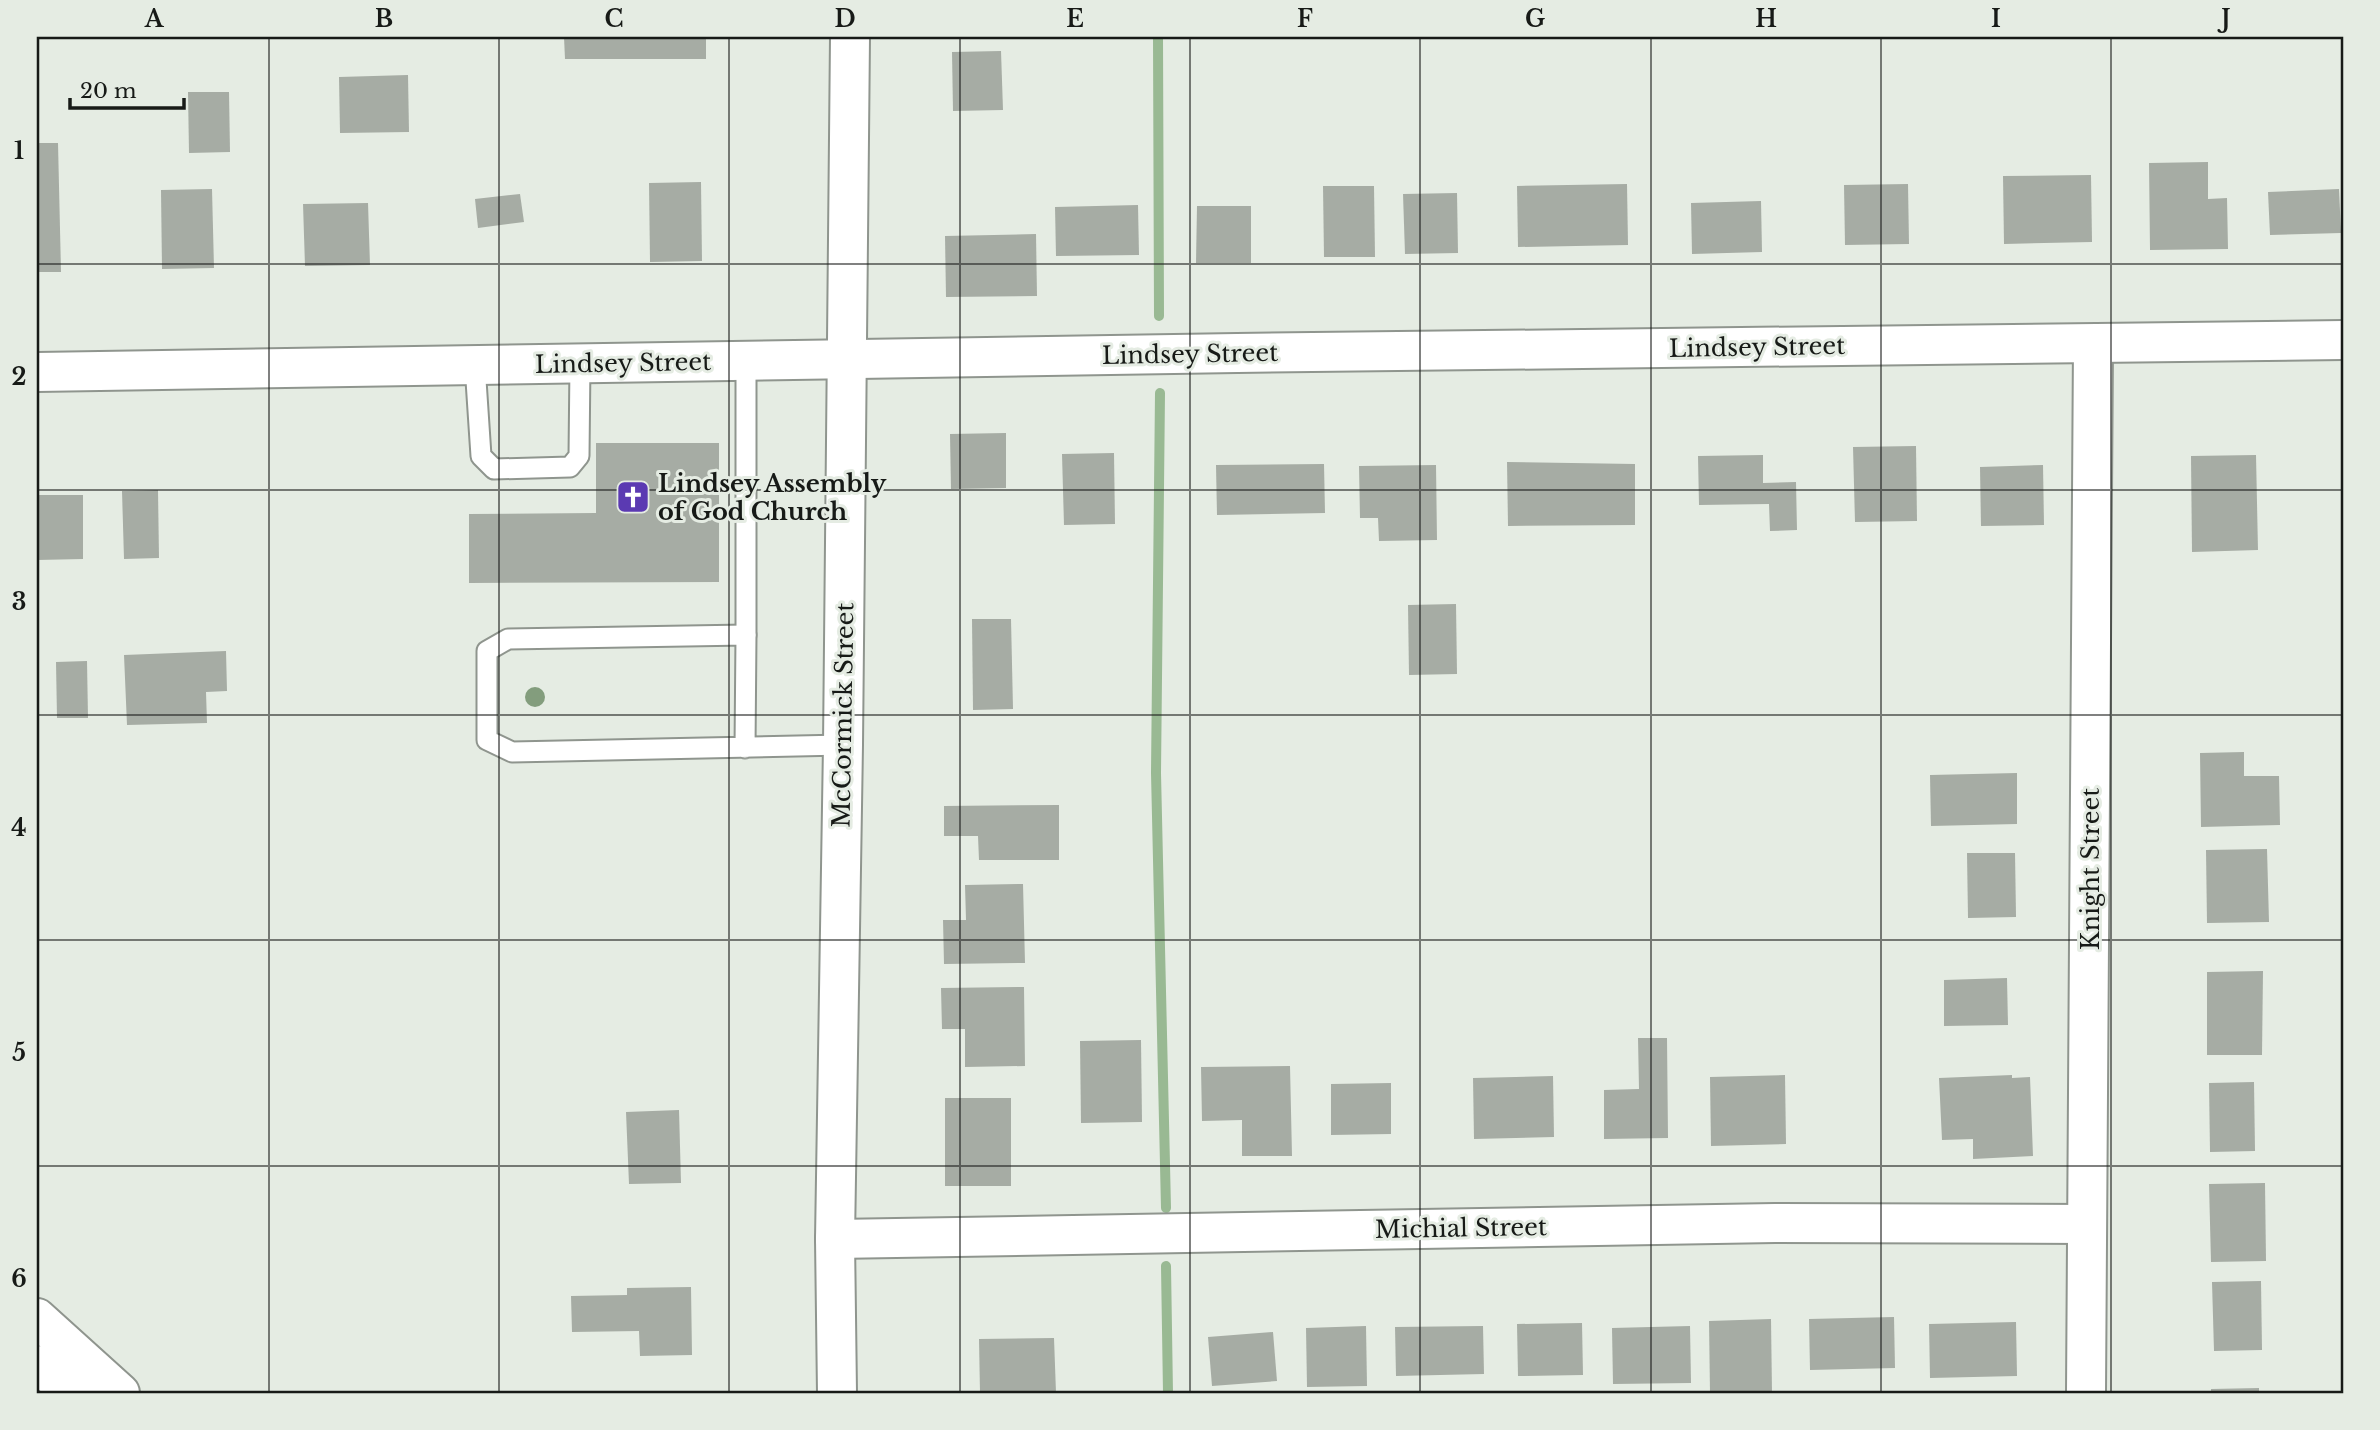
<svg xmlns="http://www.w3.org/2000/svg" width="2380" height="1430" font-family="'Libre Baskerville',serif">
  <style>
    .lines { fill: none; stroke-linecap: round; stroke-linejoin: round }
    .stream { stroke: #99b993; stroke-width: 10 }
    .building { fill: #a6aca4 }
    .lane-casing { stroke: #8f958e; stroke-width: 23 }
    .street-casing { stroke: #8f958e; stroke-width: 42 }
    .secondary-casing { stroke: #8f958e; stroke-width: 42 }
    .highway-casing { stroke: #8f958e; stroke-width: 42 }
    .lane { stroke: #fff; stroke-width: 19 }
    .street { stroke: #fff; stroke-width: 38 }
    .secondary { stroke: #fff; stroke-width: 38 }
    .highway { stroke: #fff; stroke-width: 38 }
    .tree { fill: #839d7d }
    .grid { fill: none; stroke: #171a17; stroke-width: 2; stroke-opacity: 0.55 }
    .labels { text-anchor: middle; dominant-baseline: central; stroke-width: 6; stroke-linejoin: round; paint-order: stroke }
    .street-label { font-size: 24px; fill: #171a17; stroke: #e5ece3 }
    .poi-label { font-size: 24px; font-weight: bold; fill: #171a17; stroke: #e5ece3; text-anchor: start }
    .neatline { fill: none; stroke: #171a17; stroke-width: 2.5 }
    .grid-label { font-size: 23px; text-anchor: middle; font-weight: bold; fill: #171a17 }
  </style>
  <rect width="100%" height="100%" fill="#e5ece3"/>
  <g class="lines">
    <g class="stream">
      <polyline points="1158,37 1159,316"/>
      <polyline points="1160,393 1156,773 1166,1208"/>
      <polyline points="1166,1266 1168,1393"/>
    </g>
  </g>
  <g class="building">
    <polygon points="564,37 706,37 706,59 565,59"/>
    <polygon points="1001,51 1003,110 953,111 952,52"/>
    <polygon points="408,75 409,132 340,133 339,77"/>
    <polygon points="188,92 229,92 230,152 189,153"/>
    <polygon points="37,143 58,143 61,272 37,272"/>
    <polygon points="2208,162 2208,199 2227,198 2228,249 2150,250 2149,163"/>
    <polygon points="2091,175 2092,242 2004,244 2003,176"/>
    <polygon points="701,182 702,261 650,262 649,183"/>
    <polygon points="1627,184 1628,245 1518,247 1517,186"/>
    <polygon points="1908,184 1909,244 1845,245 1844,185"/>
    <polygon points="1323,186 1374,186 1375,257 1324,257"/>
    <polygon points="212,189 214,268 162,269 161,190"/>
    <polygon points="2339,189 2341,233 2270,235 2268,192"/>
    <polygon points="1457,193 1458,253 1405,254 1403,194"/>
    <polygon points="520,194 524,222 478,228 475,199"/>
    <polygon points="1761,201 1762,252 1692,254 1691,203"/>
    <polygon points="368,203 370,265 305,266 303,204"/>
    <polygon points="1138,205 1139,255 1056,256 1055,207"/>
    <polygon points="1197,206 1251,206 1251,263 1196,263"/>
    <polygon points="1036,234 1037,296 946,297 945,236"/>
    <polygon points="1006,433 1006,488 951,489 950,434"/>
    <polygon points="596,443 719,443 719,582 469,583 469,514 596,513"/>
    <polygon points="1916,446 1917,521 1855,522 1853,447"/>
    <polygon points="1114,453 1115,524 1064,525 1062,454"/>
    <polygon points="1763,455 1763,483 1796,482 1797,530 1770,531 1769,504 1699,505 1698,456"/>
    <polygon points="2256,455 2258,550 2192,552 2191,456"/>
    <polygon points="1507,462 1635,464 1635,525 1508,526"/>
    <polygon points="1324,464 1325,513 1217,515 1216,465"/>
    <polygon points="1436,465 1437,540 1379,541 1378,518 1360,518 1359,466"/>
    <polygon points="2043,465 2044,525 1981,526 1980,467"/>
    <polygon points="158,490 159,558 124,559 122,491"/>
    <polygon points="37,495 83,495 83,559 37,560"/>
    <polygon points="1456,604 1457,674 1409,675 1408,605"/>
    <polygon points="972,619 1011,619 1013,709 973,710"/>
    <polygon points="226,651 227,691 206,692 207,723 127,725 124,655"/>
    <polygon points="87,661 88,718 57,718 56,662"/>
    <polygon points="2244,752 2244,776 2279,776 2280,825 2201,827 2200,753"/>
    <polygon points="2017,773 2017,824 1931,826 1930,775"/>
    <polygon points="1059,805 1059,860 979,860 978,836 944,836 944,806"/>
    <polygon points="2267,849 2269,922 2207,923 2206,850"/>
    <polygon points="1967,853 2015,853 2016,917 1968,918"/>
    <polygon points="1023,884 1025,963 944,964 943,920 966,920 965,885"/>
    <polygon points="2263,971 2262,1055 2207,1055 2207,972"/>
    <polygon points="2007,978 2008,1025 1944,1026 1944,980"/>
    <polygon points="1024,987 1025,1066 965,1067 965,1029 942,1029 941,988"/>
    <polygon points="1638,1038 1667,1038 1668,1138 1604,1139 1604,1090 1639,1089"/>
    <polygon points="1141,1040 1142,1122 1081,1123 1080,1041"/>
    <polygon points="1290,1066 1292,1156 1242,1156 1242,1120 1202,1121 1201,1067"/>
    <polygon points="1785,1075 1786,1144 1711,1146 1710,1077"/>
    <polygon points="2012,1075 2012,1078 2030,1077 2033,1156 1973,1159 1973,1139 1942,1140 1939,1078"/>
    <polygon points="1553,1076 1554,1137 1474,1139 1473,1078"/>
    <polygon points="2254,1082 2255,1151 2210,1152 2209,1083"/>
    <polygon points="1391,1083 1391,1134 1331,1135 1331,1084"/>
    <rect x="945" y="1098" width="66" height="88"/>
    <polygon points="679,1110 681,1183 629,1184 626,1112"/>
    <polygon points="2265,1183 2266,1261 2211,1262 2209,1184"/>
    <polygon points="2261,1281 2262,1350 2214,1351 2212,1282"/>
    <polygon points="691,1287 692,1355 640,1356 639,1331 572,1332 571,1296 627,1295 627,1288"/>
    <polygon points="1894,1317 1895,1368 1810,1370 1809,1319"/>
    <polygon points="1771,1319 1772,1393 1710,1393 1709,1321"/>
    <polygon points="2016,1322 2017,1376 1930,1378 1929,1324"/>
    <polygon points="1582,1323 1583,1375 1518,1376 1517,1324"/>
    <polygon points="1366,1326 1367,1386 1307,1387 1306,1328"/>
    <polygon points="1483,1326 1484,1374 1396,1376 1395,1327"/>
    <polygon points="1690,1326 1691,1383 1613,1384 1612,1328"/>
    <polygon points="1273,1332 1277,1381 1212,1386 1208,1337"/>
    <polygon points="1054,1338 1056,1393 980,1393 979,1339"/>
    <polygon points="2259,1388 2259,1393 2211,1393 2211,1389"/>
  </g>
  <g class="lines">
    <defs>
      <g id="lane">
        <polyline points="475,365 481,456 494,469 570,467 579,456 580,363"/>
        <polyline points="746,635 746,361"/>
        <polyline points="745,748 746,635 508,639 487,651 487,740 512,752 843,745"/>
      </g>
      <g id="street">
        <polyline points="37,372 1237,353 2343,340"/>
        <polyline points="835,1239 1775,1223 2087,1224"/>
        <polyline points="2086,1393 2093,344"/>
      </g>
      <g id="secondary">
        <polyline points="37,1318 120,1393"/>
        <polyline points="837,1393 835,1239 843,745 850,37"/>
      </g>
      <polyline id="highway" points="37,1365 76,1393"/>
    </defs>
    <use href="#lane" class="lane-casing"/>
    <use href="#street" class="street-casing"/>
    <use href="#secondary" class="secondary-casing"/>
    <use href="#highway" class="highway-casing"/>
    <use href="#lane" class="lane"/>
    <use href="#street" class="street"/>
    <use href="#secondary" class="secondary"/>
    <use href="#highway" class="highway"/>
  </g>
  <circle class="tree" cx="535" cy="697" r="10"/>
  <path class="grid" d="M269,37v1356M499,37v1356M729,37v1356M960,37v1356M1190,37v1356M1420,37v1356M1651,37v1356M1881,37v1356M2111,37v1356M37,264h2306M37,490h2306M37,715h2306M37,940h2306M37,1166h2306"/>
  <defs>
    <symbol id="church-square" viewBox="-11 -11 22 22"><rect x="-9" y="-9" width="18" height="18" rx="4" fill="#5b3ab2" stroke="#e5ece3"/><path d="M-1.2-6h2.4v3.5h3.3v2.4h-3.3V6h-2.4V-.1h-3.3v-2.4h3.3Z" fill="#fff"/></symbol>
  </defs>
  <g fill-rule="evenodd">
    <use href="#church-square" x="614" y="478" width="38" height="38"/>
  </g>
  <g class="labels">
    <g class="street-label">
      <text transform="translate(1757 347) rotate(-1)">Lindsey Street</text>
      <text transform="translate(1190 354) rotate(-1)">Lindsey Street</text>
      <text transform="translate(623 363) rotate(-1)">Lindsey Street</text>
      <text transform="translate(843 715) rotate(-89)">McCormick Street</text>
      <text transform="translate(2090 869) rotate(-90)">Knight Street</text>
      <text transform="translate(1461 1228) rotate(-1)">Michial Street</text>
    </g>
    <g class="poi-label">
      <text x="658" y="483">Lindsey Assembly<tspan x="658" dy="28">of God Church</tspan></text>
    </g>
  </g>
  <rect width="2380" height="1430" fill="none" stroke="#e5ece3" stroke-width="77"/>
  <path d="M70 98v10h114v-10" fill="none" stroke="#171a17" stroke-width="3.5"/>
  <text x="80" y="98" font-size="21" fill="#171a17" stroke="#e5ece3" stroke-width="5" paint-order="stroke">20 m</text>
  <rect x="38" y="38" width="2304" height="1354" class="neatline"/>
  <g class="grid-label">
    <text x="154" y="27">A</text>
    <text x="384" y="27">B</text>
    <text x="614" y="27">C</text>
    <text x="845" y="27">D</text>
    <text x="1075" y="27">E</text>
    <text x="1305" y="27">F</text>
    <text x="1535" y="27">G</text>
    <text x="1766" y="27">H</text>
    <text x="1996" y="27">I</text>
    <text x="2226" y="27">J</text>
    <text x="19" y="159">1</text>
    <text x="19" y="385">2</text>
    <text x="19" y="610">3</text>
    <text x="19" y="836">4</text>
    <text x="19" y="1061">5</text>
    <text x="19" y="1287">6</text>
  </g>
</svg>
